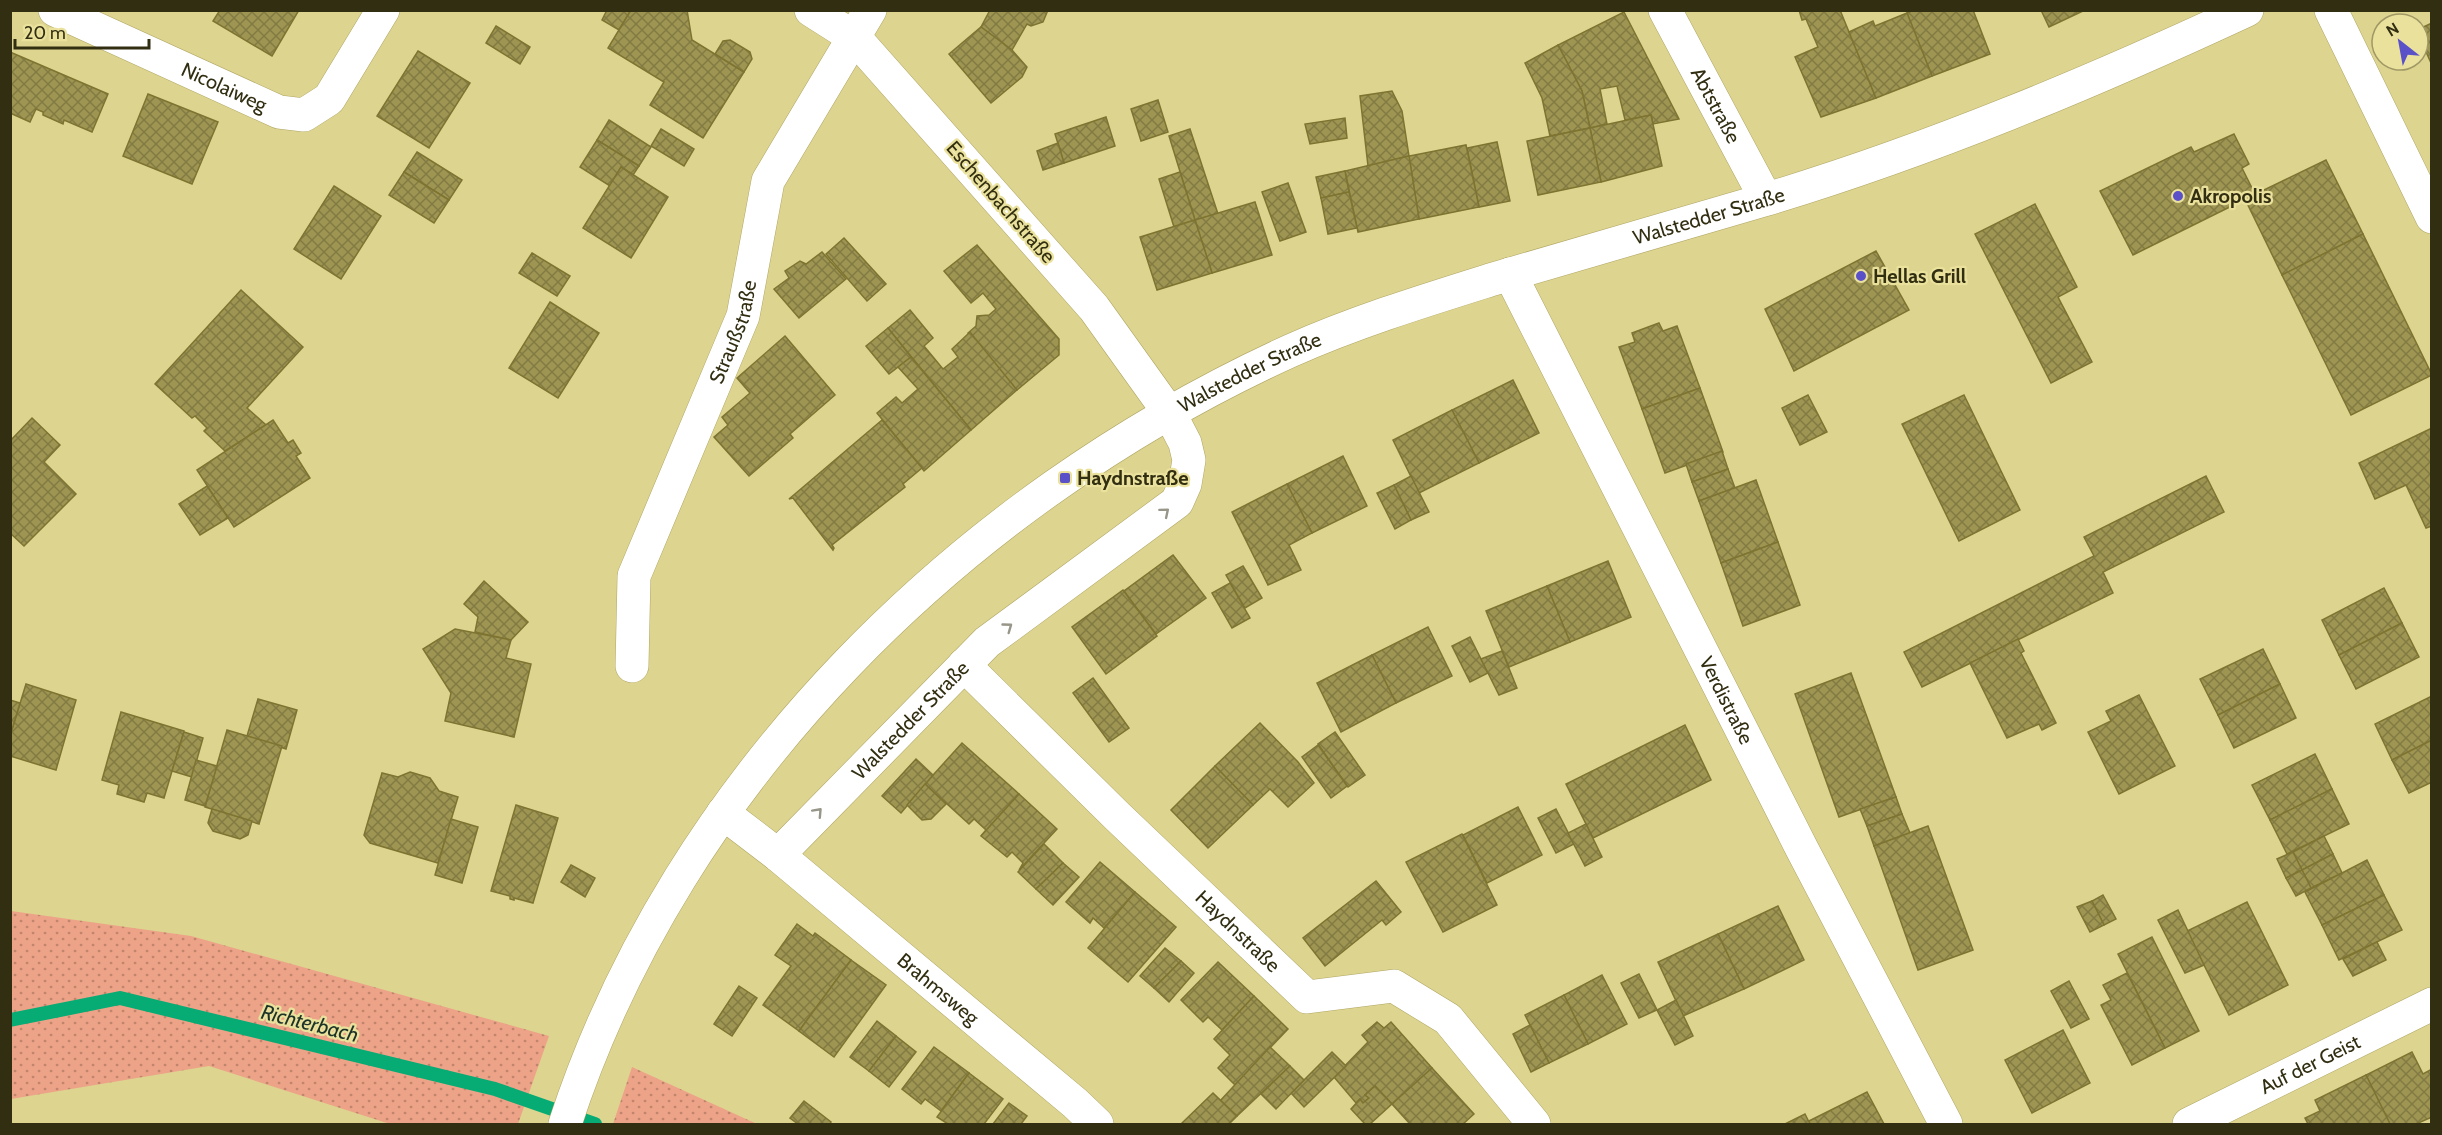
<svg xmlns="http://www.w3.org/2000/svg" width="2442" height="1135" font-family="Cabin,sans-serif">
  <style>
    .grass { fill: url(#grass-dots) }
    .lines { fill: none; stroke-linecap: round; stroke-linejoin: round }
    .stream { stroke: #07ab74; stroke-width: 14 }
    .building { fill: url(#building-cross-hatch); stroke: #7e7431; stroke-width: 1.5 }
    .minor-casing { stroke: #b0a663; stroke-width: 34 }
    .major-casing { stroke: #b0a663; stroke-width: 34 }
    .minor { stroke: #fff; stroke-width: 33 }
    .major { stroke: #fff; stroke-width: 33 }
    .oneway { stroke: #989688 }
    .poi-dot { fill: #5a51c9; stroke: #eae19c; stroke-width: 2 }
    .labels { text-anchor: middle; dominant-baseline: central; stroke-width: 4.5; stroke-linejoin: round; paint-order: stroke }
    .street-label { font-size: 20px; fill: #322e12; stroke: #eae19c }
    .poi-label { font-size: 20px; font-weight: bold; fill: #322e12; stroke: #eae19c; text-anchor: start }
    .water-label { font-size: 21px; font-style: italic; fill: #1d3328; stroke: #eae19c }
  </style>
  <defs>
    <pattern id="grass-dots" width="8" height="8" patternUnits="userSpaceOnUse" patternTransform="scale(1.5)"><rect width="8" height="8" fill="#eda387"/><path d="M2 2h.1M6 6h.1" fill="none" stroke="#c1856d" stroke-width="1.8" stroke-linecap="round"/></pattern>
    <pattern id="building-cross-hatch" width="8" height="8" patternUnits="userSpaceOnUse" patternTransform="scale(1.5)"><rect width="8" height="8" fill="#9f9553"/><path d="M0 0l8 8M0 8l8-8" fill="none" stroke="#827a43"/></pattern>
  </defs>
  <rect width="100%" height="100%" fill="#ddd48f"/>
  <g class="grass">
    <polygon points="11,911 191,936 549,1036 518,1124 390,1124 209,1066 11,1099"/>
    <polygon points="632,1067 757,1124 613,1124"/>
  </g>
  <g class="lines">
    <polyline class="stream" points="10,1020 120,998 495,1089 595,1124"/>
  </g>
  <g class="building">
    <polygon points="220,10 299,10 272,56 213,21"/>
    <polygon points="607,10 631,10 619,30 602,20"/>
    <polygon points="631,10 687,10 692,40 744,72 703,138 650,105 664,82 608,48"/>
    <polygon points="990,10 1048,10 1043,22 1031,26 1027,24 1012,50 981,27"/>
    <polygon points="1799,10 1840,10 1876,98 1821,117 1795,57 1818,47 1806,19 1802,20"/>
    <polygon points="1914,10 1973,10 1990,54 1932,76 1907,13"/>
    <polygon points="2041,10 2085,10 2049,27"/>
    <polygon points="1624,12 1679,119 1653,124 1651,115 1625,120 1617,86 1600,89 1607,124 1590,128 1582,91 1558,45"/>
    <polygon points="1907,13 1932,76 1876,98 1849,32 1873,21 1875,26"/>
    <polygon points="2432,23 2432,63 2431,63 2423,45 2428,42 2421,28"/>
    <polygon points="496,26 530,47 520,64 486,43"/>
    <polygon points="981,27 1012,50 1027,67 1022,77 991,103 949,54"/>
    <polygon points="730,40 750,52 752,59 744,72 715,54 723,41"/>
    <polygon points="1558,45 1582,91 1590,128 1550,136 1542,98 1525,63"/>
    <polygon points="418,51 470,83 429,148 377,116"/>
    <polygon points="10,52 108,94 92,132 64,120 63,124 43,115 43,112 36,109 30,122 10,113"/>
    <polygon points="1392,91 1402,111 1409,156 1368,166 1360,96"/>
    <polygon points="148,94 218,122 192,184 123,156"/>
    <polygon points="1158,100 1168,132 1141,141 1131,109"/>
    <polygon points="1651,115 1662,166 1601,182 1590,128"/>
    <polygon points="1106,117 1115,146 1064,163 1055,134"/>
    <polygon points="1345,118 1347,138 1310,144 1305,124"/>
    <polygon points="609,120 651,147 639,166 597,140"/>
    <polygon points="1590,128 1601,182 1538,195 1527,141"/>
    <polygon points="661,129 694,149 684,166 651,146"/>
    <polygon points="1190,129 1218,214 1195,220 1169,136"/>
    <polygon points="2234,134 2249,164 2242,168 2254,192 2260,189 2262,191 2133,255 2100,191 2191,147 2194,152"/>
    <polygon points="597,140 639,166 633,175 621,167 610,186 580,167"/>
    <polygon points="1497,142 1510,201 1479,207 1467,148"/>
    <polygon points="1058,143 1064,163 1043,170 1037,151"/>
    <polygon points="1466,145 1479,207 1419,219 1409,156"/>
    <polygon points="417,152 462,180 449,200 404,172"/>
    <polygon points="1409,156 1419,219 1358,232 1345,171"/>
    <polygon points="2326,160 2363,234 2282,275 2245,199"/>
    <polygon points="621,167 668,197 631,258 583,228"/>
    <polygon points="1345,171 1349,192 1321,198 1316,177"/>
    <polygon points="404,172 449,200 434,223 389,195"/>
    <polygon points="1180,172 1195,220 1174,227 1159,179"/>
    <polygon points="1288,183 1306,232 1280,241 1262,192"/>
    <polygon points="334,186 381,216 341,279 294,249"/>
    <polygon points="1349,192 1357,228 1328,234 1321,198"/>
    <polygon points="1255,202 1272,255 1212,273 1195,220"/>
    <polygon points="2035,204 2077,287 2058,297 2092,362 2051,383 1975,234"/>
    <polygon points="1195,220 1212,273 1157,290 1140,237"/>
    <polygon points="2363,234 2432,375 2351,415 2282,275"/>
    <polygon points="844,238 886,284 867,301 826,254"/>
    <polygon points="977,245 1059,339 1059,355 1017,390 968,333 976,326 977,316 989,315 996,309 983,293 971,303 944,271"/>
    <polygon points="1876,251 1909,310 1794,371 1765,309"/>
    <polygon points="822,252 846,279 799,318 774,289 789,278 785,271 800,261 806,264"/>
    <polygon points="532,253 570,276 557,296 519,273"/>
    <polygon points="241,290 303,347 247,408 266,425 225,451 204,431 207,428 195,416 192,418 155,384"/>
    <polygon points="550,302 599,333 558,398 509,368"/>
    <polygon points="910,310 933,338 924,346 943,369 958,357 952,349 970,332 1017,390 971,430 888,328"/>
    <polygon points="1659,323 1663,331 1677,326 1700,388 1642,409 1619,347 1635,342 1632,333"/>
    <polygon points="888,328 911,357 889,374 866,346"/>
    <polygon points="785,336 835,395 790,434 793,438 749,476 714,437 728,425 722,417 750,393 737,378"/>
    <polygon points="911,357 971,430 924,471 877,413 896,397 902,403 918,389 898,367"/>
    <polygon points="1513,380 1539,433 1479,463 1452,410"/>
    <polygon points="1700,388 1723,452 1665,473 1642,409"/>
    <polygon points="1808,395 1827,432 1800,445 1782,408"/>
    <polygon points="1964,395 2020,510 1959,541 1902,424"/>
    <polygon points="1452,410 1479,463 1419,493 1393,440"/>
    <polygon points="32,418 60,445 44,462 76,494 24,546 10,533 10,441"/>
    <polygon points="273,420 288,443 293,440 301,453 296,456 310,478 234,527 197,470"/>
    <polygon points="882,420 922,468 903,484 905,487 832,545 834,548 833,550 793,498 789,499"/>
    <polygon points="2432,428 2432,526 2426,528 2406,485 2375,499 2359,463"/>
    <polygon points="1722,451 1728,469 1692,482 1686,464"/>
    <polygon points="1343,456 1367,506 1312,533 1287,484"/>
    <polygon points="1728,469 1735,488 1699,501 1692,482"/>
    <polygon points="1411,476 1429,512 1411,520 1394,485"/>
    <polygon points="2206,476 2224,512 2103,572 2113,593 1922,687 1904,652 2094,556 2084,537"/>
    <polygon points="1756,480 1778,542 1721,563 1699,501"/>
    <polygon points="1287,484 1312,533 1289,545 1301,570 1268,585 1232,512"/>
    <polygon points="1394,485 1411,520 1395,529 1377,493"/>
    <polygon points="207,486 228,518 200,535 179,504"/>
    <polygon points="1778,542 1800,605 1743,626 1721,563"/>
    <polygon points="1173,555 1206,598 1156,634 1124,591"/>
    <polygon points="1608,561 1631,617 1570,642 1547,586"/>
    <polygon points="1243,566 1262,598 1245,608 1226,575"/>
    <polygon points="484,581 528,622 511,640 475,632 478,617 464,604"/>
    <polygon points="1230,583 1250,618 1232,628 1212,593"/>
    <polygon points="1547,586 1570,642 1509,667 1486,611"/>
    <polygon points="2384,588 2402,623 2339,655 2322,620"/>
    <polygon points="1123,590 1157,636 1106,674 1072,627"/>
    <polygon points="2402,623 2419,657 2356,689 2339,655"/>
    <polygon points="1428,627 1452,676 1396,703 1372,655"/>
    <polygon points="455,629 511,640 506,658 531,664 514,737 445,721 451,693 423,649"/>
    <polygon points="1470,637 1488,673 1470,682 1452,646"/>
    <polygon points="2018,639 2024,651 2021,653 2056,723 2042,730 2039,724 2007,738 1970,663"/>
    <polygon points="2263,649 2280,684 2218,715 2200,679"/>
    <polygon points="1502,651 1517,688 1499,695 1481,659"/>
    <polygon points="1372,655 1396,703 1341,732 1317,683"/>
    <polygon points="1851,673 1896,797 1839,817 1795,694"/>
    <polygon points="1093,678 1129,728 1109,742 1073,693"/>
    <polygon points="26,684 76,700 56,770 10,756 10,736"/>
    <polygon points="2280,684 2296,718 2234,748 2218,715"/>
    <polygon points="2139,695 2175,766 2119,794 2088,732 2111,721 2106,711"/>
    <polygon points="2432,696 2432,740 2392,760 2375,724"/>
    <polygon points="258,699 297,710 286,749 247,736"/>
    <polygon points="10,700 20,703 10,736"/>
    <polygon points="121,712 184,731 164,798 147,793 144,802 117,794 119,785 102,780"/>
    <polygon points="1260,723 1298,762 1314,783 1288,807 1270,789 1253,805 1215,766"/>
    <polygon points="1685,725 1711,780 1593,838 1566,784"/>
    <polygon points="227,730 282,746 259,824 205,807"/>
    <polygon points="184,732 203,738 192,777 172,771"/>
    <polygon points="1335,732 1365,775 1348,787 1318,744"/>
    <polygon points="2432,740 2432,782 2409,793 2392,760"/>
    <polygon points="962,743 1019,794 981,836 986,830 974,819 969,824 925,784"/>
    <polygon points="1318,745 1347,786 1331,798 1302,757"/>
    <polygon points="2315,754 2332,789 2270,820 2252,785"/>
    <polygon points="916,759 933,775 901,813 882,796"/>
    <polygon points="196,760 217,766 205,806 185,800"/>
    <polygon points="1215,766 1253,805 1208,848 1171,810"/>
    <polygon points="410,772 430,778 439,791 458,797 438,863 370,843 364,835 382,773 398,777"/>
    <polygon points="925,784 946,804 931,819 922,820 907,805"/>
    <polygon points="2332,789 2349,824 2287,854 2270,820"/>
    <polygon points="1019,794 1057,829 1019,870 1023,863 1012,852 1007,857 981,836"/>
    <polygon points="1896,797 1902,814 1867,826 1860,809"/>
    <polygon points="516,805 558,818 533,903 514,898 514,900 510,899 510,896 491,891"/>
    <polygon points="1518,807 1542,855 1487,883 1463,835"/>
    <polygon points="212,809 252,821 248,835 240,839 213,831 208,823"/>
    <polygon points="1556,809 1574,844 1556,853 1538,818"/>
    <polygon points="1902,814 1910,833 1874,846 1867,826"/>
    <polygon points="451,819 478,827 462,883 435,875"/>
    <polygon points="1586,824 1602,857 1585,866 1568,833"/>
    <polygon points="1928,826 1973,950 1918,970 1874,846"/>
    <polygon points="1462,834 1497,905 1443,932 1406,862"/>
    <polygon points="2324,836 2333,854 2302,870 2293,852"/>
    <polygon points="1044,844 1063,863 1036,889 1018,872"/>
    <polygon points="2293,852 2302,870 2286,878 2277,859"/>
    <polygon points="2333,854 2342,873 2311,888 2302,870"/>
    <polygon points="2367,860 2384,895 2322,925 2305,892"/>
    <polygon points="1100,862 1135,892 1104,928 1093,918 1090,923 1066,902"/>
    <polygon points="1063,863 1079,877 1053,905 1036,889"/>
    <polygon points="571,865 595,878 585,897 561,882"/>
    <polygon points="2302,870 2311,888 2296,896 2286,878"/>
    <polygon points="1376,881 1401,912 1386,925 1382,920 1325,966 1303,938"/>
    <polygon points="1135,892 1176,927 1128,982 1088,948"/>
    <polygon points="2103,895 2116,919 2104,925 2092,901"/>
    <polygon points="2384,895 2402,930 2339,960 2322,925"/>
    <polygon points="2092,901 2104,925 2090,932 2077,907"/>
    <polygon points="2247,902 2288,985 2229,1015 2187,931"/>
    <polygon points="1778,906 1804,960 1744,989 1718,934"/>
    <polygon points="2178,910 2204,965 2185,973 2158,920"/>
    <polygon points="797,924 813,936 815,933 851,960 799,1031 763,1005 791,966 775,955"/>
    <polygon points="1718,934 1744,989 1683,1016 1658,962"/>
    <polygon points="2152,937 2199,1031 2165,1048 2118,954"/>
    <polygon points="2377,942 2386,960 2353,976 2343,959"/>
    <polygon points="1165,948 1181,961 1154,988 1140,976"/>
    <polygon points="851,960 886,985 834,1057 799,1031"/>
    <polygon points="1181,961 1194,973 1169,1002 1154,988"/>
    <polygon points="1218,962 1254,996 1222,1030 1208,1017 1203,1022 1181,1000"/>
    <polygon points="2127,973 2165,1048 2132,1065 2101,1005 2111,1000 2103,985"/>
    <polygon points="1639,974 1657,1010 1639,1018 1621,983"/>
    <polygon points="1602,975 1627,1024 1588,1044 1564,995"/>
    <polygon points="2069,981 2089,1019 2071,1028 2051,991"/>
    <polygon points="739,986 757,998 732,1036 714,1024"/>
    <polygon points="1564,995 1588,1044 1549,1063 1525,1015"/>
    <polygon points="1254,996 1288,1029 1235,1085 1218,1068 1230,1055 1214,1039"/>
    <polygon points="1676,1000 1693,1036 1675,1045 1657,1010"/>
    <polygon points="877,1021 896,1036 869,1071 850,1057"/>
    <polygon points="1377,1022 1384,1028 1391,1022 1432,1068 1392,1104 1375,1086 1365,1095 1369,1098 1363,1103 1360,1099 1356,1103 1334,1077 1368,1042 1362,1035"/>
    <polygon points="1530,1025 1549,1063 1531,1072 1513,1034"/>
    <polygon points="2063,1030 2090,1083 2032,1113 2005,1060"/>
    <polygon points="896,1036 916,1052 889,1087 869,1071"/>
    <polygon points="934,1047 969,1073 941,1111 925,1099 921,1104 902,1089"/>
    <polygon points="1270,1047 1290,1066 1237,1116 1220,1101"/>
    <polygon points="1332,1052 1346,1066 1304,1107 1291,1093"/>
    <polygon points="2412,1052 2423,1074 2432,1069 2432,1117 2416,1124 2390,1124 2366,1075"/>
    <polygon points="1290,1066 1304,1080 1276,1109 1261,1094"/>
    <polygon points="1432,1068 1474,1114 1463,1124 1410,1124 1392,1104"/>
    <polygon points="969,1073 1003,1099 984,1124 948,1124 937,1117"/>
    <polygon points="2366,1075 2390,1124 2308,1124 2305,1118 2320,1111 2315,1100"/>
    <polygon points="1375,1086 1392,1104 1370,1124 1365,1124 1351,1109 1360,1099 1363,1103 1369,1098 1365,1095"/>
    <polygon points="1867,1092 1884,1124 1810,1124 1809,1121"/>
    <polygon points="1213,1093 1237,1116 1229,1124 1181,1124"/>
    <polygon points="804,1101 831,1122 830,1124 798,1124 790,1118"/>
    <polygon points="1009,1103 1027,1116 1021,1124 993,1124"/>
    <polygon points="1805,1114 1810,1124 1785,1124"/>
  </g>
  <g class="lines">
    <defs>
      <g id="minor">
        <path id="s1" d="M55,10l224,102 25,3 25,-16 54,-89"/>
        <path id="s2" d="M1665,10l101,189"/>
        <polyline points="2331,10 2432,217"/>
        <path id="s3" d="M1510,274l292,575 144,275"/>
        <path id="s4" d="M964,665l153,151 190,181 87,-11 54,33 86,105"/>
        <path id="s5" d="M632,666l2,-90 109,-260 25,-135 102,-171"/>
        <path id="s6" d="M723,813l55,42 297,248 22,21"/>
        <path id="s7" d="M778,855l209,-213 190,-140 8,-18 4,-24 -4,-17 -15,-29 -76,-106 -239,-270 -44,-28"/>
        <path id="s8" d="M2189,1124l243,-120"/>
      </g>
      <g id="major">
        <path id="s9" d="M565,1124c113,-346 398,-624 725,-773 65,-29 133,-50 200,-71 91,-27 183,-53 274,-80 166,-50 326,-117 483,-190"/>
      </g>
    </defs>
    <use href="#minor" class="minor-casing"/>
    <use href="#major" class="major-casing"/>
    <use href="#minor" class="minor"/>
    <use href="#major" class="major"/>
  </g>
  <defs><path id="oneway-chevron" d="M-2-3.5L2.5 0L-2 3.5" fill="none" stroke-width="1.6" stroke-linecap="round" stroke-linejoin="round" transform="scale(1.5)"/></defs>
  <g class="oneway">
    <use href="#oneway-chevron" transform="translate(1165 512) rotate(-40)"/>
    <use href="#oneway-chevron" transform="translate(1008 627) rotate(-36)"/>
    <use href="#oneway-chevron" transform="translate(818 812) rotate(-47)"/>
  </g>
  <g class="poi-dot">
    <circle cx="2178" cy="196" r="6"/>
    <circle cx="1861" cy="276" r="6"/>
    <rect x="1059" y="472" width="12" height="12" rx="3"/>
  </g>
  <g class="labels">
    <g class="street-label">
      <text stroke="none"><textPath href="#s1" startOffset="186">Nicolaiweg</textPath></text>
      <text stroke="none"><textPath href="#s2" startOffset="108">Abtstraße</textPath></text>
      <text transform="translate(1001 202) rotate(49)">Eschenbachstraße</text>
      <text stroke="none"><textPath href="#s9" startOffset="1530">Walstedder Straße</textPath></text>
      <text stroke="none"><textPath href="#s5" startOffset="354">Straußstraße</textPath></text>
      <text stroke="none"><textPath href="#s9" startOffset="1044">Walstedder Straße</textPath></text>
      <text stroke="none"><textPath href="#s3" startOffset="478">Verdistraße</textPath></text>
      <text stroke="none"><textPath href="#s7" startOffset="189">Walstedder Straße</textPath></text>
      <text stroke="none"><textPath href="#s4" startOffset="382">Haydnstraße</textPath></text>
      <text stroke="none"><textPath href="#s6" startOffset="278">Brahmsweg</textPath></text>
      <text stroke="none"><textPath href="#s8" startOffset="135">Auf der Geist</textPath></text>
    </g>
    <g class="poi-label">
      <text x="2190" y="196">Akropolis</text>
      <text x="1873" y="276">Hellas Grill</text>
      <text x="1077" y="478">Haydnstraße</text>
    </g>
    <g class="water-label">
      <text transform="translate(310 1023) rotate(14)">Richterbach</text>
    </g>
  </g>
  <rect width="2442" height="1135" fill="none" stroke="#322e12" stroke-width="24"/>
  <g transform="translate(2400 42) rotate(329)"><circle r="28" fill="#eae19c" stroke="#a09965" stroke-width="1.5"/>
  <path d="M0-4.5L10 22L0 15L-10 22Z" fill="#5a51c9"/>
  <text y="-9" font-size="16" font-weight="bold" text-anchor="middle" fill="#322e12">N</text>
  </g>
  <path d="M15 39v9h134v-9" fill="none" stroke="#322e12" stroke-width="3"/>
  <text x="24" y="39" font-size="18" fill="#322e12" stroke="#eae19c" stroke-width="4.5" paint-order="stroke">20 m</text>
</svg>
